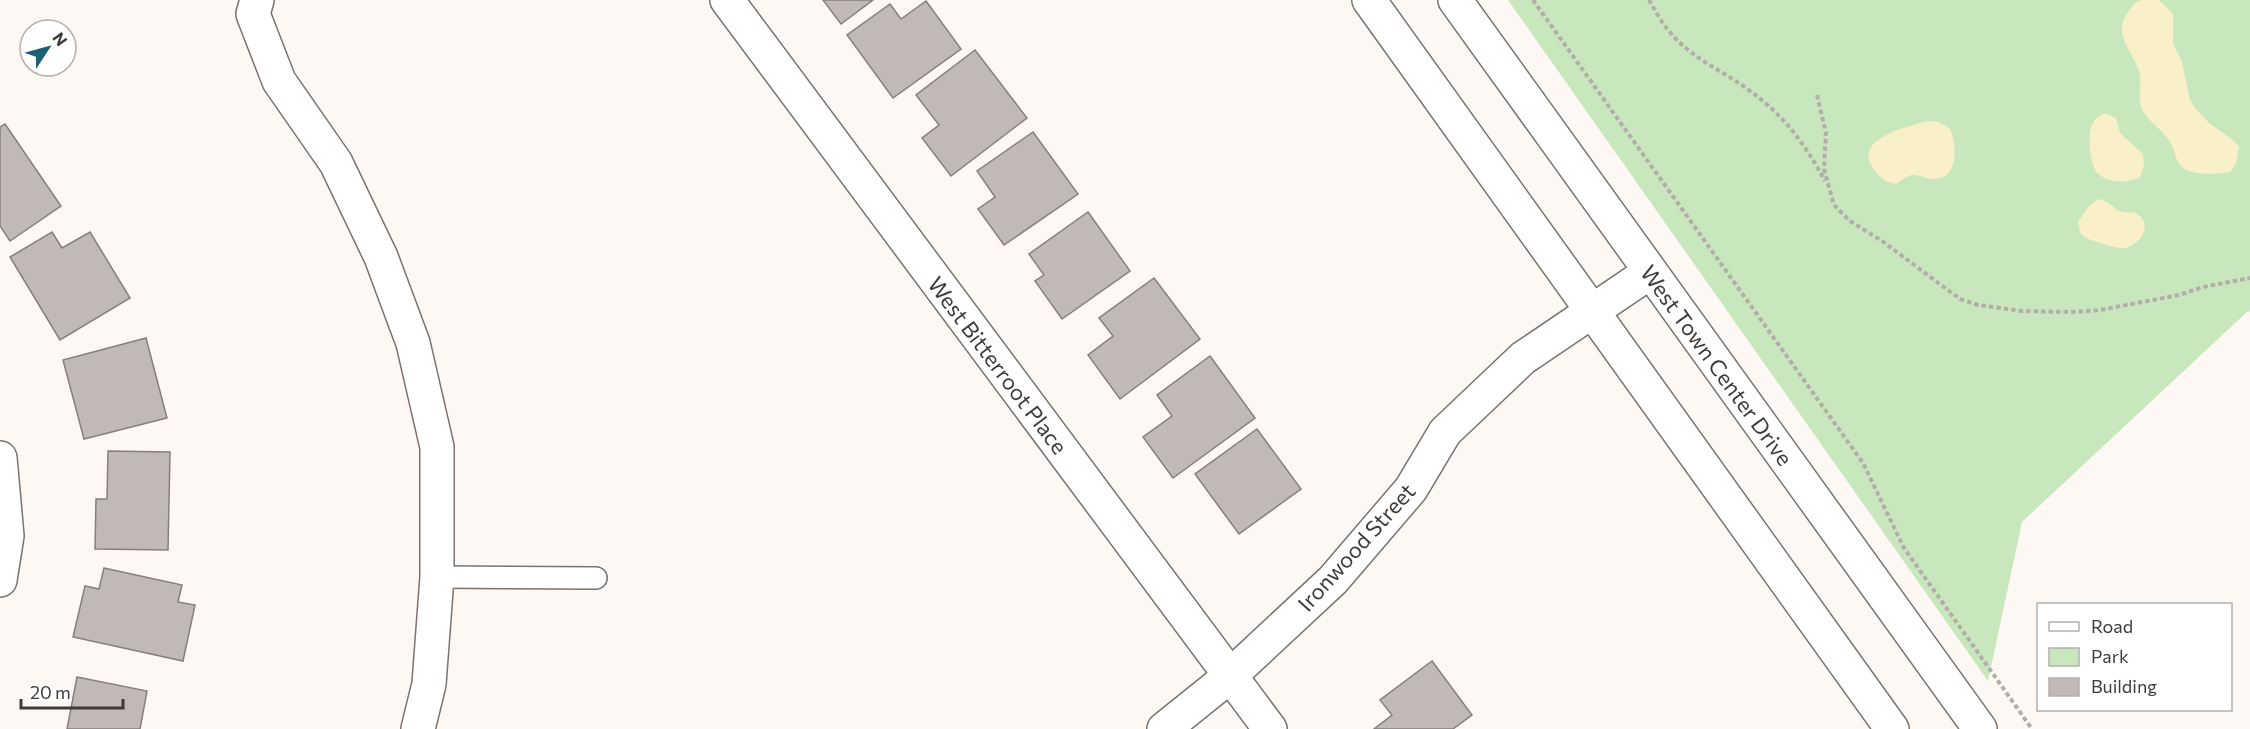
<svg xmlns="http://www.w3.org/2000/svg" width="2250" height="729" font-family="Commissioner,sans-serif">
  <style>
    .green { fill: #c8e7bd }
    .sand { fill: #f9f0ca }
    .building { fill: #c1b9b5; stroke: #867f7b; stroke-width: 1.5 }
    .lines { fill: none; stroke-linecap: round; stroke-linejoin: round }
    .service-casing { stroke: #7a736f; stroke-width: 24 }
    .minor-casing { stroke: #7a736f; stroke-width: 36 }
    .tertiary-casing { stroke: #7a736f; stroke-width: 36 }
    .path { stroke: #b3aeab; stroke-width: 4; stroke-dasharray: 4.5 3; stroke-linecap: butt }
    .service { stroke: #fff; stroke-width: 21 }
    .minor { stroke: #fff; stroke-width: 33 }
    .tertiary { stroke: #fff; stroke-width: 33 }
    .labels { text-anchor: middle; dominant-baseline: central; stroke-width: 4.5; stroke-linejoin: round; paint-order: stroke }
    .street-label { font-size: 22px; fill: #3e3b39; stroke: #fff }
  </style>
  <rect width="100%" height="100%" fill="#fef8f4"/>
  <polygon class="green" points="1508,0 2250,0 2250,312 2248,311 2022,522 1988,681"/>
  <g class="sand">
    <path d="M2141,0h18l14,14v29l9,19 8,38 5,8 14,15 24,17 6,7 -3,17 -6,8c-13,2 -32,4 -45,-3 -10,-5 -9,-18 -15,-27 -7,-12 -20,-19 -27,-31 -7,-12 0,-27 -4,-40 -7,-21 -27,-37 -11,-59 4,-6 6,-9 13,-12z"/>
    <path d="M2102,114h6l8,4 4,15 23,21 1,12 -4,11c-14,7 -33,6 -44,-5 -6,-12 -10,-39 -2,-51 0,-1 7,-6 8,-7z"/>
    <path d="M1927,121l12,1 11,7c7,16 9,49 -15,50 -8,1 -15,-5 -23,-4 -6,1 -11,6 -16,9 -11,-2 -17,-7 -23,-16 -20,-30 35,-41 54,-47z"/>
    <path d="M2098,199c12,2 16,11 25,13 5,1 9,-1 14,2 17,10 3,31 -12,34 -8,1 -33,-7 -41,-11l-4,-4 -2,-11 11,-16z"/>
  </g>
  <g class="building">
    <polygon points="823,0 873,0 841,24"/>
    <polygon points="926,1 961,49 893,98 847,35 890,4 901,19"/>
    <polygon points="975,50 1027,118 951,176 922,138 939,125 916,95"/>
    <polygon points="5,124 61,206 10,241 0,226 0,127"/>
    <polygon points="1033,132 1078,194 1004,245 978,209 995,197 977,171"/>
    <polygon points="1088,212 1130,271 1062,319 1035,281 1044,275 1029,254"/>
    <polygon points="52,232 62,248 90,232 130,298 60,340 10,257"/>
    <polygon points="1154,278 1200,339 1120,399 1088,355 1113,336 1099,318"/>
    <polygon points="146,338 167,418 84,439 63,360"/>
    <polygon points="1210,356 1255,418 1173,478 1143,437 1172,416 1157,395"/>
    <polygon points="1257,429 1301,489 1239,534 1195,474"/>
    <polygon points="108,451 170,452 168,550 95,549 96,499 107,499"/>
    <polygon points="104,568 182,585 178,602 195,605 183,661 73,637 85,586 99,589"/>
    <polygon points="1432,661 1472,715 1453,729 1374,729 1392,715 1380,700"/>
    <polygon points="77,677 147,691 140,729 67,729"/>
  </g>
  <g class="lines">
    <defs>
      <polyline id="service" points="437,577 596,578"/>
      <g id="minor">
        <polyline points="257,0 253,14 279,81 336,163 381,257 413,343 437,447 437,577 429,684 418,729"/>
        <polyline points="727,0 1270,729"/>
        <polyline points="0,458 7,536 0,580"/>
        <polyline points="1164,729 1230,676 1333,580 1411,489 1445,432 1523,358 1650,272"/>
      </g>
      <g id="tertiary">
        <polyline points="1369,0 1892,729"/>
        <polyline points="1455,0 1980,729"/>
      </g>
    </defs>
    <use href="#service" class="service-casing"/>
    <use href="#minor" class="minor-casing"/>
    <use href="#tertiary" class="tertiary-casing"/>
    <g class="path">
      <polyline points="1533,0 1863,463 1904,548 2032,729"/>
      <path d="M1649,0c8,14 17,30 29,41 20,20 46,31 68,47 38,27 57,53 79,93"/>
      <polyline points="1817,95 1826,133 1824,169 1834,205 1850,221 1882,241 1960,299 1978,305 2022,311 2070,312 2100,310 2179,295 2203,287 2250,278"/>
    </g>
    <use href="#service" class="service"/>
    <use href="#minor" class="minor"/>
    <use href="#tertiary" class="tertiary"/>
  </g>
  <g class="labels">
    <g class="street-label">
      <text transform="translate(998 365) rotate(53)">West Bitterroot Place</text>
      <text transform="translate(1717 365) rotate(54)">West Town Center Drive</text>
      <text transform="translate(1356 547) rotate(-48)">Ironwood Street</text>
    </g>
  </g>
  <rect x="2037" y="603" width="195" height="108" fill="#ffffff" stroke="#b2b1b0" stroke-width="1.5"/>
  <rect x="2049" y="622" width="30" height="9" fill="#ffffff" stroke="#b2b1b0" stroke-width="1.5"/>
  <text x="2091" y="633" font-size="18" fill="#3e3b39">Road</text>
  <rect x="2049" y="648" width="30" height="18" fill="#c8e7bd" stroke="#b2b1b0" stroke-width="1.5"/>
  <text x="2091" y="663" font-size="18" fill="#3e3b39">Park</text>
  <rect x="2049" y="678" width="30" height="18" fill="#c1b9b5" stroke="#b2b1b0" stroke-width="1.5"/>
  <text x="2091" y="693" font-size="18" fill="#3e3b39">Building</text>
  <g transform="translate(48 48) rotate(54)"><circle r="28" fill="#ffffff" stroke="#b2b1b0" stroke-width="1.5"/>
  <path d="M0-4.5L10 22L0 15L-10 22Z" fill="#1c6173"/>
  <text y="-9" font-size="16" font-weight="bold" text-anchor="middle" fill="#3e3b39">N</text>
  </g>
  <path d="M21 699v9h102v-9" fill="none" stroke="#3e3b39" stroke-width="3"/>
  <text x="30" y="699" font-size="18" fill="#3e3b39" stroke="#ffffff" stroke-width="4.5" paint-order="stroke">20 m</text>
</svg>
